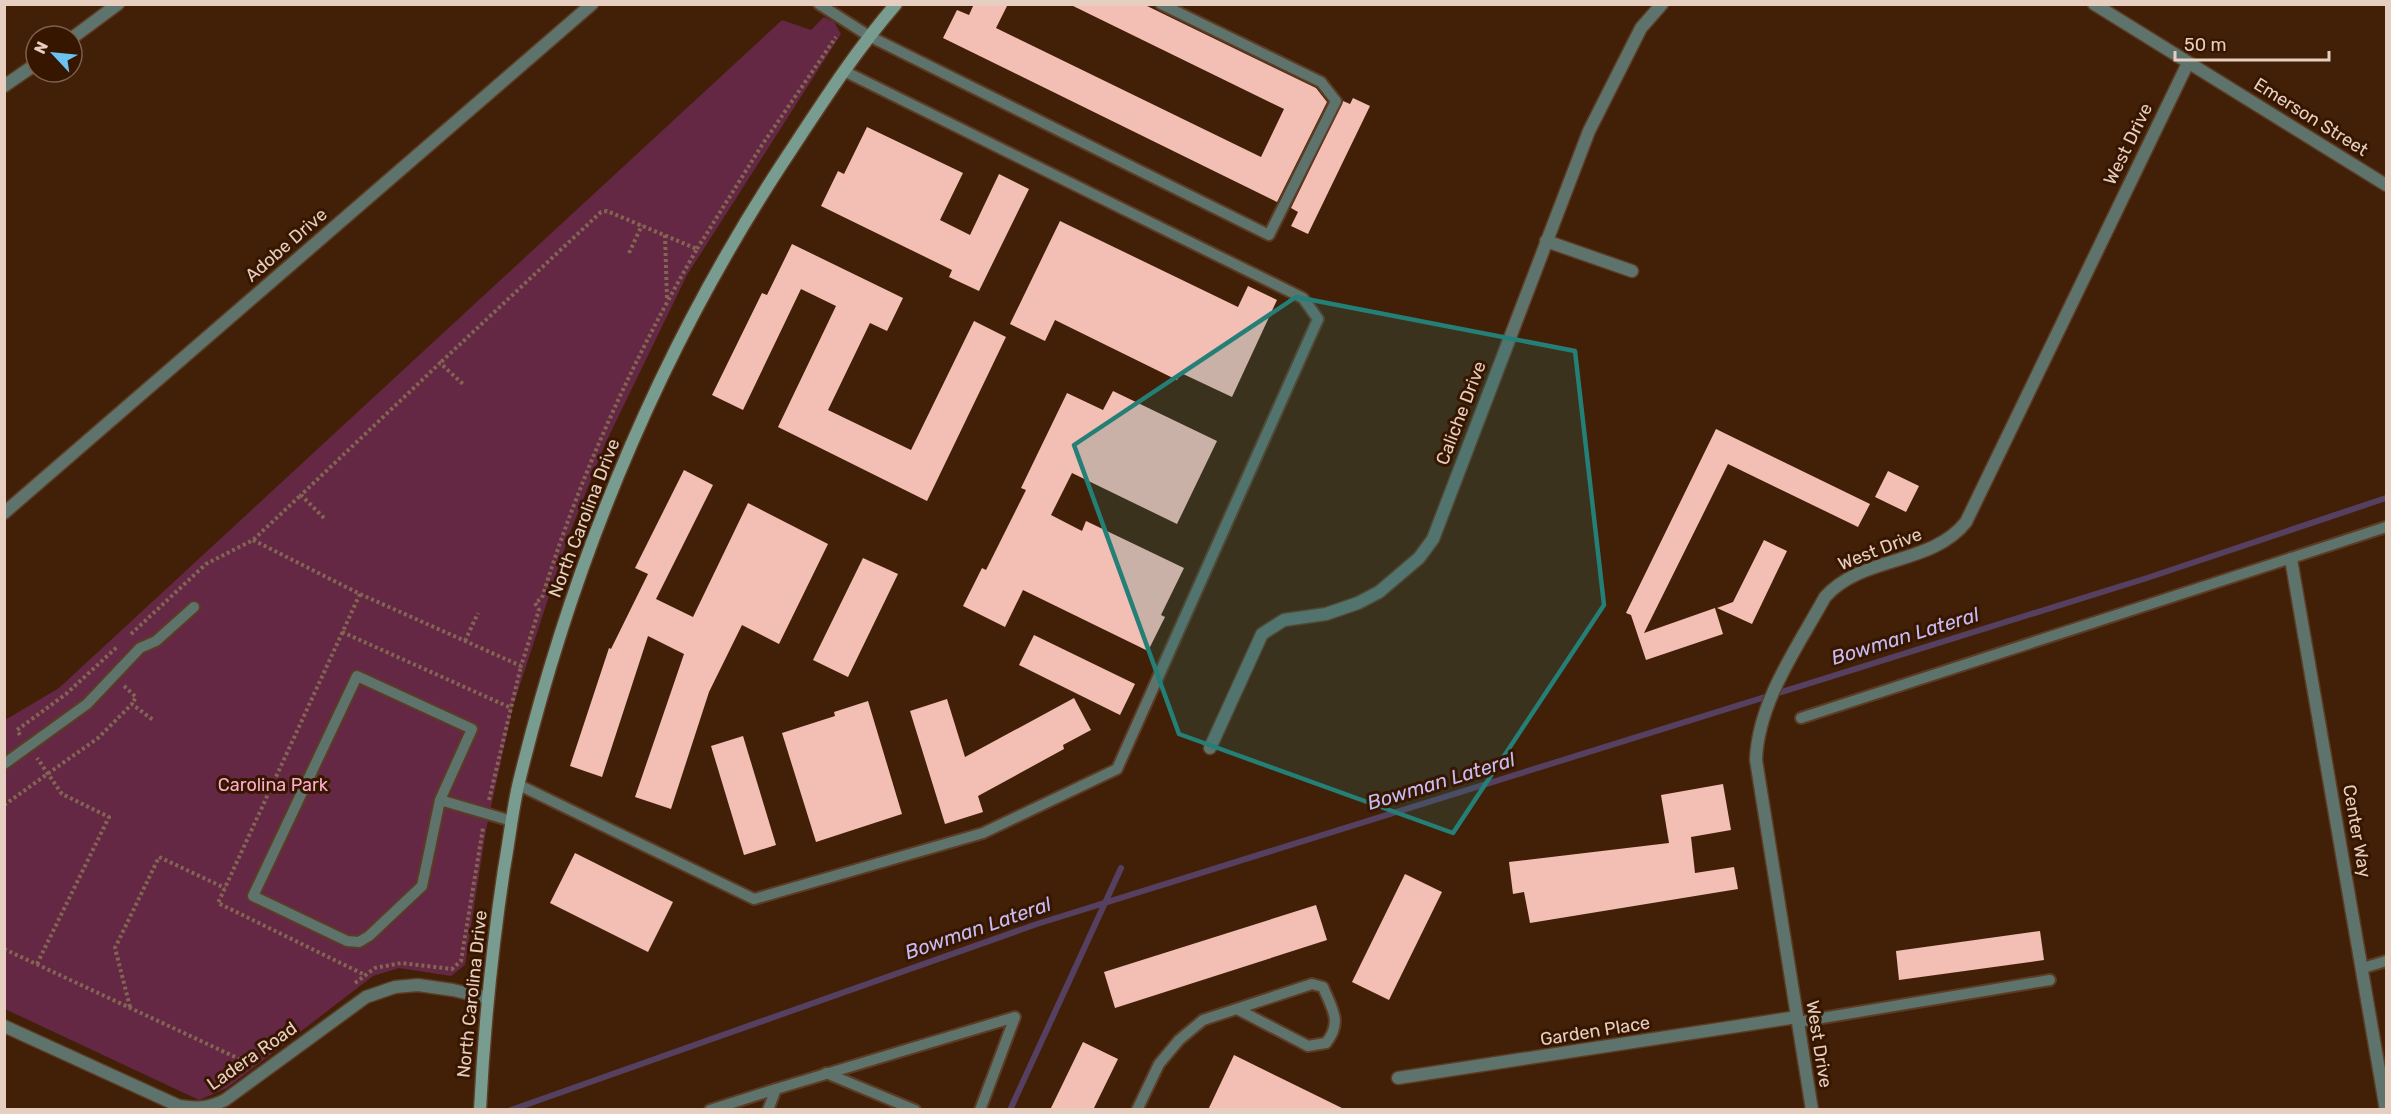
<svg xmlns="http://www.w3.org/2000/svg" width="2391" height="1114" font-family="Rubik,sans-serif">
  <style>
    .green { fill: #642744 }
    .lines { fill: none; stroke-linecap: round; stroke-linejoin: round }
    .stream { stroke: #564062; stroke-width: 6 }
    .building { fill: #f3beb3 }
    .service-casing { stroke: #5c3c25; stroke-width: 14 }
    .minor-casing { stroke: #5c3c25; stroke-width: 15 }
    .tertiary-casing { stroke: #5c3c25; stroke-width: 15 }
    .secondary-casing { stroke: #5c3c25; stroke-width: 15 }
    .path { stroke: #836651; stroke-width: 4; stroke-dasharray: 3 3; stroke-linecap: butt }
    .service { stroke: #5d736c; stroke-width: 10 }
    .minor { stroke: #5d736c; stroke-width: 12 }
    .tertiary { stroke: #5d736c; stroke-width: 12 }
    .secondary { stroke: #799c90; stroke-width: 12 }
    .marked { fill: #247f76; fill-opacity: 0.2; stroke: #247f76; stroke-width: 4.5; stroke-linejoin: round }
    .labels { text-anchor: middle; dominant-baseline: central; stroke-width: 6; stroke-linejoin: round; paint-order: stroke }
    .street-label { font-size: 18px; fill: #e6cfc1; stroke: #371600 }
    .park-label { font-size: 18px; fill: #fcaccd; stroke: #371600 }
    .water-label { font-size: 20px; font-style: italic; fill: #c6bcf3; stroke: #371600 }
  </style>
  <rect width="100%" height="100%" fill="#422007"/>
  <polygon class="green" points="824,17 834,22 841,34 687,275 605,444 569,535 513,706 486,830 465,965 451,976 399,968 373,976 227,1088 199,1100 5,1009 5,720 59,688 782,20 811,30"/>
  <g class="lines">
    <g class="stream">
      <polyline points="511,1110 1037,924 2147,578 2386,498"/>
      <polyline points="1010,1110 1121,868"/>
    </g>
  </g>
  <g class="building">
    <polygon points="974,4 1008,4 996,28 1261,157 1284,109 1069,4 1143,4 1316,88 1327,102 1277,202 943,38 957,10 969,15"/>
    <polygon points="1353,98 1370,106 1308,234 1291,226 1298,212 1291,208 1343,101 1350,104"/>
    <polygon points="867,127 963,173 940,220 970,235 999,174 1029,189 979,291 949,277 952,270 821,206 838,171 844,174"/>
    <polygon points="1060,221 1238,307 1248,286 1277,300 1232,397 1181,373 1177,380 1055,320 1045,341 1010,324"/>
    <polygon points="792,244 903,298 887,331 870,323 828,410 911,450 974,321 1006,337 927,501 778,427 836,306 801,289 743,410 712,395 762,293 767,295"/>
    <polygon points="1113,391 1217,441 1177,524 1072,473 1051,515 1082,531 1086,521 1184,568 1161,615 1165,617 1148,651 1023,590 1005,627 963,606 982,568 986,570 1026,490 1021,488 1067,393 1103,410"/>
    <polygon points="1716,429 1870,504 1858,527 1728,464 1644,633 1715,608 1723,634 1646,660 1631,615 1626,613"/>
    <polygon points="684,470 713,485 656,599 693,617 748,503 828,544 779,644 742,625 709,692 671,809 635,797 684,654 648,636 602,777 570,766 609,648 611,649 648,574 635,568"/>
    <polygon points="1888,471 1919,486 1906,512 1875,497"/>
    <polygon points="1764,540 1787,551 1752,624 1717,608 1733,602"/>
    <polygon points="863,558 898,574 848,677 813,660"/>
    <polygon points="1034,635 1135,684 1120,715 1019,665"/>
    <polygon points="1074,698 1091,730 1063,745 1064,749 978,796 983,812 945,824 910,711 947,699 965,757"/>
    <polygon points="868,701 902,814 816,842 782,733 835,716 834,712"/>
    <polygon points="743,736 776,845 744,855 711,746"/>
    <polygon points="1723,784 1731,830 1691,837 1695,873 1734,867 1738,889 1530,923 1524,892 1513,894 1509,862 1669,843 1661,795"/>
    <polygon points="575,853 673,902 648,952 550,903"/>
    <polygon points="1405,874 1442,892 1389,1000 1352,982"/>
    <polygon points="1316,905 1327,940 1115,1008 1104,972"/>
    <polygon points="2040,931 2044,960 1899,980 1896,951"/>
    <polygon points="1083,1042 1118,1059 1093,1110 1050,1110"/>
    <polygon points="1234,1055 1346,1110 1208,1110"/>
  </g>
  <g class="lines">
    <defs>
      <g id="service">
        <polyline points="819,4 869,36 1269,235 1336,101 1321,82 1161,4"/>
        <polyline points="1801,718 2386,527"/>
        <polyline points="4,764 87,704 140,648 156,641 194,607"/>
        <polyline points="519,785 754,899 983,833 1117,769 1318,319 1303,298 844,71"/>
        <polyline points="440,800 422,886 369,936 359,942 347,941 253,896 357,676 472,729 440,800 512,821"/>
        <polyline points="2363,968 2386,961"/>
        <polyline points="1798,1022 2050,980"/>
        <polyline points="826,1073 915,1110"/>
        <polyline points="776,1089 1015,1017 980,1110"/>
        <polyline points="710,1110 776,1089 768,1110"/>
        <path d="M1137,1110l22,-46 20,-24 24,-20 109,-36 11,3c9,22 20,35 3,56l-18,3 -71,-37"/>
      </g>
      <g id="minor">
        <polyline points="72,38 118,4"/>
        <polyline points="4,86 36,64"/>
        <polyline points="1546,241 1632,271"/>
        <polyline points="4,513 592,4"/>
        <polyline points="2291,559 2386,1110"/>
        <polyline points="1210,748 1262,634 1284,620 1326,614 1358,603 1379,592 1419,558 1433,539 1589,131 1641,28 1662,4"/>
        <path d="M4,1026l175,80c18,3 30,2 46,-6l141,-103 29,-10 23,-2 35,5 34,8"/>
        <polyline points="1398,1078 1797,1017"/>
      </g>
      <g id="tertiary">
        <polyline points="2094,4 2386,185"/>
        <path d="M1812,1110l-56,-350c2,-58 41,-112 69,-163 37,-42 106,-31 141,-75l222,-459"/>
      </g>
      <path id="secondary" d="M480,1110c4,-81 12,-161 24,-241 5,-27 8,-56 14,-83 53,-220 139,-430 262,-619 37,-56 72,-112 116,-163"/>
    </defs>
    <use href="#service" class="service-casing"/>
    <use href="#minor" class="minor-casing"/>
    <use href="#tertiary" class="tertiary-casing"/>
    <use href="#secondary" class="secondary-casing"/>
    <g class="path">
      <polyline points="665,235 667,299"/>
      <polyline points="697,249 762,145 836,37"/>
      <polyline points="629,253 642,225"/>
      <polyline points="324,518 301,495 440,363 463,384"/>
      <path d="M253,540l107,54 161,72 18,-56 -4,-7 7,-5c37,-121 91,-239 155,-349l-90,-38 -6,1 -161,151"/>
      <polyline points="360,594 218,903 365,975"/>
      <polyline points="342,632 509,707"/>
      <polyline points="131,634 206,564 253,540 301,495"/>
      <polyline points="465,641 478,613"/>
      <polyline points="124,686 136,697 132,704"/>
      <polyline points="20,735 17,730 66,694 117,647"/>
      <polyline points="489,800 521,666"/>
      <polyline points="4,805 98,738 132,704 153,720"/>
      <polyline points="4,949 248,1063"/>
      <polyline points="37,964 109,817 62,794 37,758"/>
      <polyline points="355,983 375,968 401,963 452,969 461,961 483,828"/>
      <polyline points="130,1007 115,948 159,857 225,888"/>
    </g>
    <use href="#service" class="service"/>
    <use href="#minor" class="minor"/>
    <use href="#tertiary" class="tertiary"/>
    <use href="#secondary" class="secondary"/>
  </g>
  <path class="marked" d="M1296,297l279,54 29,254 -151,228 -274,-99 -105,-289z"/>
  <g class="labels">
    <g class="street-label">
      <text transform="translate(2311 117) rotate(32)">Emerson Street</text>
      <text transform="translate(2128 144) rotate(-64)">West Drive</text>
      <text transform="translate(286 245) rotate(-41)">Adobe Drive</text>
      <text transform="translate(1461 413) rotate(-69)">Caliche Drive</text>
      <text transform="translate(584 518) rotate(-69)">North Carolina Drive</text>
      <text transform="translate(1880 549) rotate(-21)">West Drive</text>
      <text transform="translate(2357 831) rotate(80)">Center Way</text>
      <text transform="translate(472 994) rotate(-84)">North Carolina Drive</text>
      <text transform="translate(1595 1031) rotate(-9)">Garden Place</text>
      <text transform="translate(1819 1044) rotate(81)">West Drive</text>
      <text transform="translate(252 1056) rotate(-35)">Ladera Road</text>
    </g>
    <g class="park-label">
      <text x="273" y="785">Carolina Park</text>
    </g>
    <g class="water-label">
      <text transform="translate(1905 636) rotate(-17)">Bowman Lateral</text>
      <text transform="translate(1441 781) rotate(-17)">Bowman Lateral</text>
      <text transform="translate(978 928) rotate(-19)">Bowman Lateral</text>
    </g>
  </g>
  <rect width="2391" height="1114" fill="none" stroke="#e6cfc1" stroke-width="12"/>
  <g transform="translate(54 54) rotate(296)"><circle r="28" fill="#371600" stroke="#7d604d" stroke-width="1.5"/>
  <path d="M0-4.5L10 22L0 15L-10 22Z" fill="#6ac3f1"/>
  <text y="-9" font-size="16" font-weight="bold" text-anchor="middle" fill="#e6cfc1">N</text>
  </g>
  <path d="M2175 51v9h154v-9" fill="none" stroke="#e6cfc1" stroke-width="3"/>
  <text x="2184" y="51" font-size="18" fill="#e6cfc1" stroke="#371600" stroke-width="4.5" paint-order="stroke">50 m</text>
</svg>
